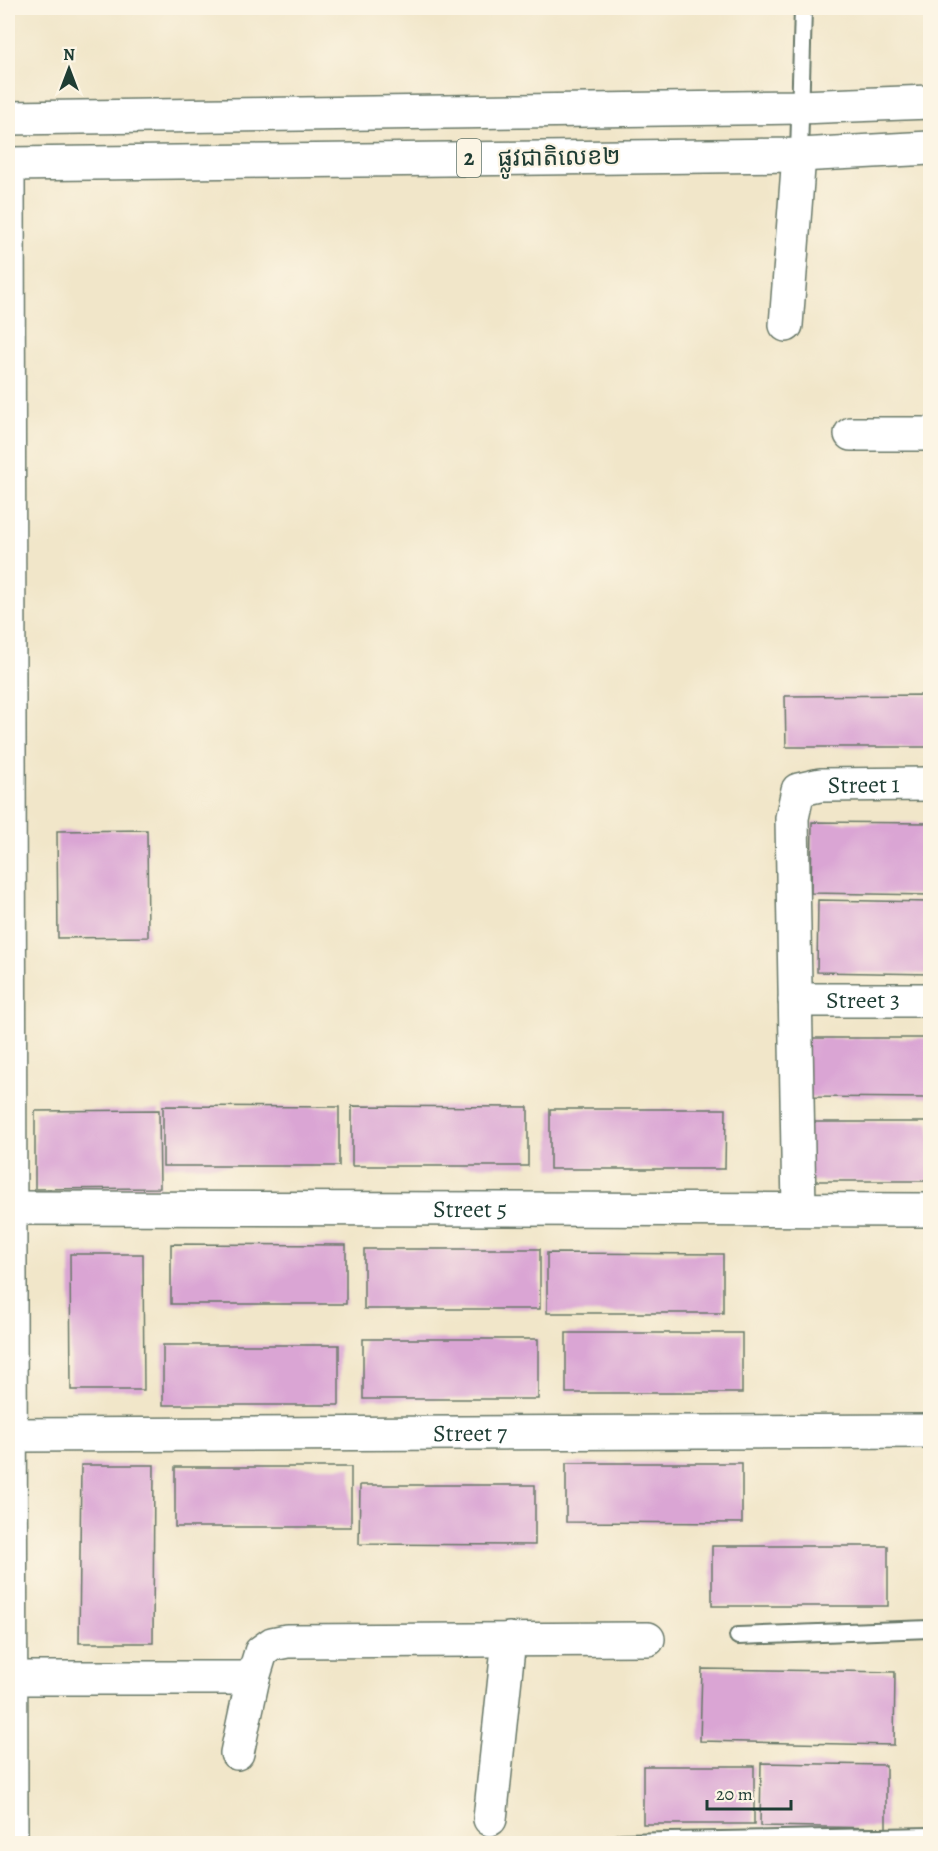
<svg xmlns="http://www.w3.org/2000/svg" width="938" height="1851" font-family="Alegreya,'Noto Sans Khmer',serif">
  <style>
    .building { fill: #daa5d4 }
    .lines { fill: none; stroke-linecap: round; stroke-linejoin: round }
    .lane-casing { stroke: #687868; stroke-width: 20 }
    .street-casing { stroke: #687868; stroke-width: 36 }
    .highway-casing { stroke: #687868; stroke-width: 36 }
    .lane { stroke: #fff; stroke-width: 16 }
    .street { stroke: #fff; stroke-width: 33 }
    .highway { stroke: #fff; stroke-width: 33 }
    .labels { text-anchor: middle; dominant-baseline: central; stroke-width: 4.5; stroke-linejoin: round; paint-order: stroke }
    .shield { fill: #fcf5e5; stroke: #617469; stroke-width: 1.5 }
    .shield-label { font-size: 22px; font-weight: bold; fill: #1f3d34 }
    .street-label { font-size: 24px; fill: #1f3d34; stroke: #fcf5e5 }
  </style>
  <rect width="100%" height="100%" fill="#fcf5e5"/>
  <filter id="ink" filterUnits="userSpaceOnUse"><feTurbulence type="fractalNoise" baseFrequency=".0167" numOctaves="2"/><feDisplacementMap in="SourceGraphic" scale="12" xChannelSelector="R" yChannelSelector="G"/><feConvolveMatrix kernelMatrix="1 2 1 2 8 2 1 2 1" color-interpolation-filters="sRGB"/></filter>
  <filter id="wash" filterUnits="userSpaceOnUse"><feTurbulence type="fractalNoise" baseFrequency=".008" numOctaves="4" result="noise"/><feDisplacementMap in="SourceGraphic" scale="24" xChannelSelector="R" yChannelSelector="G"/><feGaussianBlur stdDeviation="1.35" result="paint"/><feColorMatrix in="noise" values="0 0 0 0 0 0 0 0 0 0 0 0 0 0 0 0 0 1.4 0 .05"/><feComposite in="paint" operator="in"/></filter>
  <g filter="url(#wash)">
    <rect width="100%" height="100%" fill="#f1e6c9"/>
    <g id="blocks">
      <g class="building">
        <polygon points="930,695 930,747 786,747 785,696"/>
        <polygon points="812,822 930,823 930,895 811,893"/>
        <polygon points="147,830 148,937 58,938 57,831"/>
        <polygon points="818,900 930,902 930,974 817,972"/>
        <polygon points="804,1038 930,1038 930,1098 804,1097"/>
        <polygon points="163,1106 339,1107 339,1166 163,1166"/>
        <polygon points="352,1106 528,1107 528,1166 352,1166"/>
        <polygon points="550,1109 726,1109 725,1169 550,1169"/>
        <polygon points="159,1110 160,1188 35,1189 35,1111"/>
        <rect x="806" y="1122" width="124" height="59"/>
        <polygon points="171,1244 346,1245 346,1304 171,1304"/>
        <rect x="364" y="1249" width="176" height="60"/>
        <polygon points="547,1253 723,1254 723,1313 547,1313"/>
        <polygon points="70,1254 143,1254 144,1390 71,1390"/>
        <rect x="566" y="1333" width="176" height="60"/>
        <rect x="363" y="1339" width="175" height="60"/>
        <rect x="163" y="1345" width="176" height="60"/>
        <polygon points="566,1463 742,1463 742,1523 566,1522"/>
        <polygon points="81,1465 154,1465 153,1643 79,1643"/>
        <rect x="175" y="1467" width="176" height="60"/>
        <polygon points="360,1485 535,1485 535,1545 359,1544"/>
        <rect x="712" y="1546" width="176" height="60"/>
        <polygon points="702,1669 895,1672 894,1745 700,1741"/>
        <polygon points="761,1763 886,1765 886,1828 760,1826"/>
        <rect x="643" y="1766" width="111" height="58"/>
      </g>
    </g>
  </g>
  <g filter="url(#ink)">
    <use href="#blocks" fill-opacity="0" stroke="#687868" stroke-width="1.5"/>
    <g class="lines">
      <defs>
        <g id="lane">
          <polyline points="799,155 803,8"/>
          <polyline points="738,1636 930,1629"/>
          <polyline points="621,1842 930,1836"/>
        </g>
        <g id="street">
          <polyline points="8,164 11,1844"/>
          <polyline points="786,325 799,155"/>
          <polyline points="851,434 930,434"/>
          <path id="s1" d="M795,1000h135"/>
          <path id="s2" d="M10,1208l920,2"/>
          <path id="s3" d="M799,1209l-7,-391 6,-28 22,-5 110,-1"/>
          <path id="s4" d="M10,1435l920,-4"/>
          <polyline points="9,1678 253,1678"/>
          <polyline points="237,1753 253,1678 261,1652 272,1644 287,1641 648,1639"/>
          <polyline points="490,1819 509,1639"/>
        </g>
        <g id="highway">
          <polyline points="8,118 800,107 930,102"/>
          <polyline points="8,164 799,155 930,148"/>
        </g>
      </defs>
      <use href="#lane" class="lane-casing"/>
      <use href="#street" class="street-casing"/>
      <use href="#highway" class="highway-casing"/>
      <use href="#lane" class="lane"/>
      <use href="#street" class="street"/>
      <use href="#highway" class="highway"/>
    </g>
  </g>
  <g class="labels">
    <rect class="shield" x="457" y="139" width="24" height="38" rx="4.5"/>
    <g class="shield-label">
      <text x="469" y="158">2</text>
    </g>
    <g class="street-label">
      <text transform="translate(559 157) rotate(-1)">ផ្លូវជាតិលេខ២</text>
      <text stroke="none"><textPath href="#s3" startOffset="486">Street 1</textPath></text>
      <text stroke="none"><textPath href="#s1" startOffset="68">Street 3</textPath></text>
      <text stroke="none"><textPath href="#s2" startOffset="460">Street 5</textPath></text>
      <text stroke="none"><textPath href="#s4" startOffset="460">Street 7</textPath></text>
    </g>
  </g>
  <rect width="938" height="1851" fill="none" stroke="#fcf5e5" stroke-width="30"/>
  <g transform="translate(69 69)" stroke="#fcf5e5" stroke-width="4.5" paint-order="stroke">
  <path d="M0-4.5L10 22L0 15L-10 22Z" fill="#1f3d34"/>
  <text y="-9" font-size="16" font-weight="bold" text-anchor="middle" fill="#1f3d34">N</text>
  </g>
  <path d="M707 1800v9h84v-9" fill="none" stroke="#1f3d34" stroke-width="3"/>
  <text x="716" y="1800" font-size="18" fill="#1f3d34" stroke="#fcf5e5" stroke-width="4.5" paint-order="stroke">20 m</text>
</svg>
